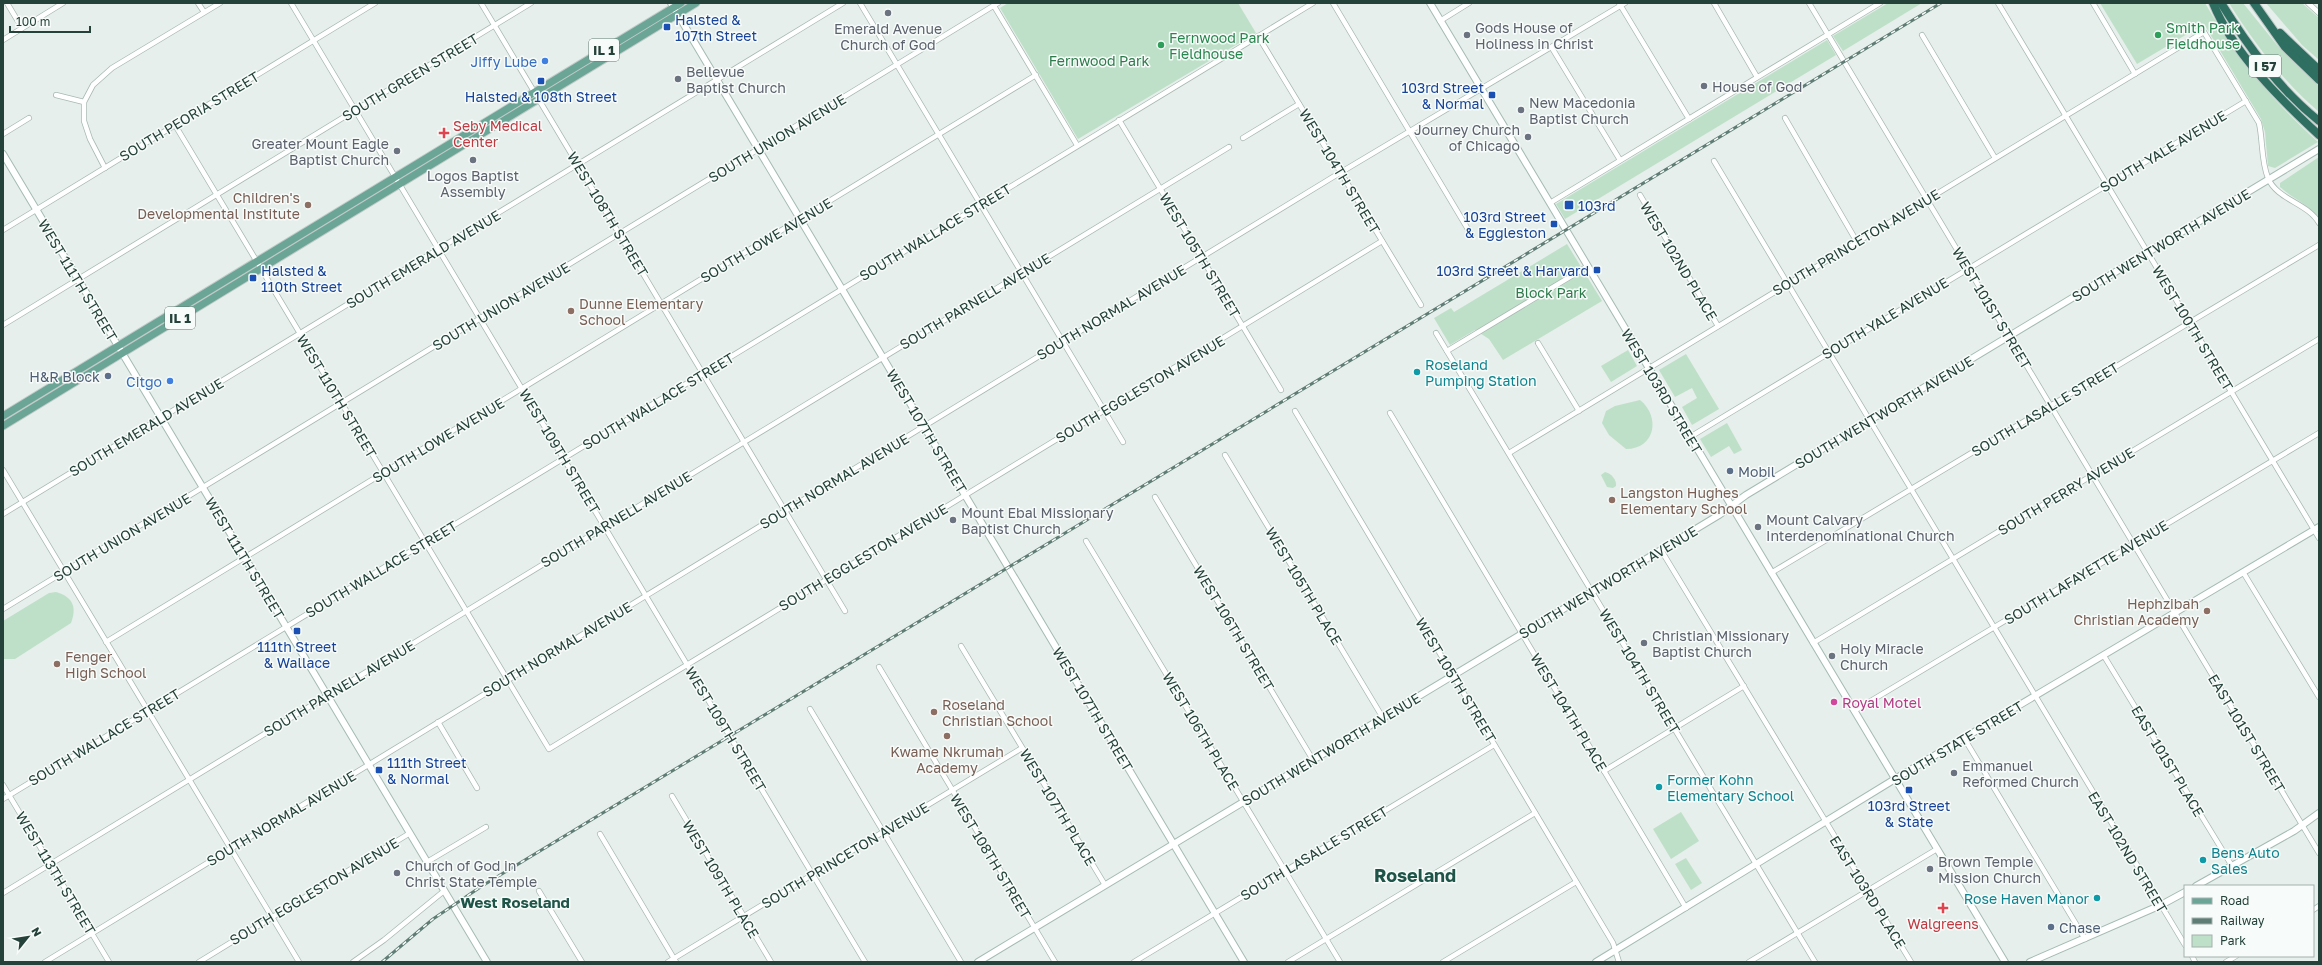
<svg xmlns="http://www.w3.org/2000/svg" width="2322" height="965" font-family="'Golos Text',sans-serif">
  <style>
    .green { fill: #bfe0c8 }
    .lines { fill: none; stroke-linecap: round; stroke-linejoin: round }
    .street-casing { stroke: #a8b8b2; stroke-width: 6 }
    .secondary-casing { stroke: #a4bbb3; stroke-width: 8 }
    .primary-casing { stroke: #c2cac8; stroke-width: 9 }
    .highway-casing { stroke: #c2cac8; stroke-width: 10 }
    .street { stroke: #fff; stroke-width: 4.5 }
    .secondary { stroke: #fff; stroke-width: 6 }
    .primary { stroke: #6aa596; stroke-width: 7 }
    .highway { stroke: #2f6f62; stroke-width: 8 }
    .rail-casing { stroke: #5f7d75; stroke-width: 3 }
    .rail { stroke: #f7fbf9; stroke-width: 1.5; stroke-dasharray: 4.5; stroke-linecap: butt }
    .worship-dot { fill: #6b7280; stroke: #f7fbf9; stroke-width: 1.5 }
    .transit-dot { fill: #1a4fb4; stroke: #f7fbf9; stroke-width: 1.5 }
    .leisure-dot { fill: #2e9e5b; stroke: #f7fbf9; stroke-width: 1.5 }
    .shop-dot { fill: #3f7fe0; stroke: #f7fbf9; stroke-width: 1.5 }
    .health-dot { fill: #e0444e; stroke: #f7fbf9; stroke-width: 1.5 }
    .education-dot { fill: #8d6e63; stroke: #f7fbf9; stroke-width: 1.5 }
    .culture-dot { fill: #0f9aa8; stroke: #f7fbf9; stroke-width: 1.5 }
    .service-dot { fill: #5c6f8a; stroke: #f7fbf9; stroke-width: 1.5 }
    .hotel-dot { fill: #d1479c; stroke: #f7fbf9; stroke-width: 1.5 }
    .labels { text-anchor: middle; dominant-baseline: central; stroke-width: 3; stroke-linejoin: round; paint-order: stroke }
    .shield { fill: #f7fbf9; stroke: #637a73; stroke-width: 1 }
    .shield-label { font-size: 13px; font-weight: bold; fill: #24423a }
    .transit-label { font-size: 14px; fill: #164399; stroke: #f7fbf9; text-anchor: start }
    .worship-label { font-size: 14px; fill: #5b616d; stroke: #f7fbf9; text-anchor: start }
    .leisure-label { font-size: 14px; fill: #27864d; stroke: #f7fbf9; text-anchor: start }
    .park-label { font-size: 14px; fill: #2d7a4b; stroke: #f7fbf9 }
    .shop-label { font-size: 14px; fill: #366cbe; stroke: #f7fbf9; text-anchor: end }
    .street-label { font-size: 14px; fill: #24423a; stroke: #f7fbf9 }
    .health-label { font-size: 14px; fill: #be3a42; stroke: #f7fbf9; text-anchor: start }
    .education-label { font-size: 14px; fill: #785e54; stroke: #f7fbf9; text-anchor: start }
    .culture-label { font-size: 14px; fill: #0d838f; stroke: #f7fbf9; text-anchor: start }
    .service-label { font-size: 14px; fill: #4e5e75; stroke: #f7fbf9; text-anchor: start }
    .hotel-label { font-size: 14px; fill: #b23c85; stroke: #f7fbf9; text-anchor: start }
    .neighbourhood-label { font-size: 15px; font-weight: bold; fill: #1f5548; stroke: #f7fbf9 }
    .district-label { font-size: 18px; font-weight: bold; fill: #1f5548; stroke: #f7fbf9 }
  </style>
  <rect width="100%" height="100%" fill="#e6efeb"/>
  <g class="green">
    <polygon points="1008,3 1238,3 1256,33 1078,139 1000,8"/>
    <polygon points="1888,3 1922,3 1843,51 1833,36"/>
    <path d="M2100,3h105c31,54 67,98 113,139l-43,26 -7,-2 -3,-34 -4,-13 -57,-95 -67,40z"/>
    <path d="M2229,3h14l34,42 42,41v26c-36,-31 -65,-69 -90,-109z"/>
    <polygon points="2266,3 2302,3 2319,18 2319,60 2302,45"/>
    <polygon points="1827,40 1836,55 1565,219 1556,204"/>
    <path d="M2319,157v60c-12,-13 -27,-19 -39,-30v-4z"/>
    <polygon points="1567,244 1602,301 1503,360 1489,339 1475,330 1450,345 1434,318 1451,308 1454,312"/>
    <polygon points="1628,350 1637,366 1611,382 1601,366"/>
    <polygon points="1686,354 1719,409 1692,425 1682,407 1697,398 1692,388 1675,397 1659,370"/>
    <path d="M1640,400c21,17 15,49 -14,49l-17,-14 -7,-12 4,-12 9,-5z"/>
    <polygon points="1727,423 1742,450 1734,454 1729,446 1711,457 1700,439"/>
    <path d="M1605,472c6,1 12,8 11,14l-3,2 -6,-1 -6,-12z"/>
    <path d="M56,592c17,5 21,15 15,31l-56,36h-12v-38l46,-28z"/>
    <polygon points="1681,812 1699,841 1671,859 1653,829"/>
    <polygon points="1686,858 1702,883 1691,890 1675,864"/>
  </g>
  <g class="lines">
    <defs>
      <g id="street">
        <polyline points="7,3 22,28"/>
        <polyline points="198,3 204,12"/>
        <polyline points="291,3 865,962"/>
        <polyline points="481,3 845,611"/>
        <polyline points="860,3 1123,442"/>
        <polyline points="1333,3 1472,236"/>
        <polyline points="1619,3 1689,119"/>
        <polyline points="1714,3 1757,77"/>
        <polyline points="1809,3 2319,853"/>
        <polyline points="1998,3 2319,538"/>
        <polyline points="2093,3 2135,74"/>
        <polyline points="2308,3 2319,13"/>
        <polyline points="994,6 1077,145"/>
        <polyline points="1440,21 1469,3"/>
        <polyline points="1922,35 1995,158"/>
        <polyline points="1258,36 1421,305"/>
        <polyline points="3,40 63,3"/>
        <polyline points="1552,48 1620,160"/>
        <polyline points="56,95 84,102"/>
        <polyline points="1785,118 1857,242"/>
        <polyline points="1119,120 1281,390"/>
        <polyline points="175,125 549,749 1382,241"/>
        <polyline points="3,134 29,118"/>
        <polyline points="1243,138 1299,104"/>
        <polyline points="1714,161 2185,945"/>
        <polyline points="105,168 90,139 84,121 84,102 93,85 112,68 220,3"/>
        <polyline points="1640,195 1718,326"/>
        <polyline points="1550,203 1880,3"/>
        <polyline points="3,230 375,3"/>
        <polyline points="3,325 531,3"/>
        <polyline points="1436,333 1815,962"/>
        <polyline points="1538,343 1579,411"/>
        <polyline points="1447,351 1588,266"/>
        <polyline points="1295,411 1613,943 1619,962"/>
        <polyline points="1390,413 1686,908"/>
        <polyline points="1690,437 2246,101"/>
        <path d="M1509,453l695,-421 55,91c4,18 2,38 9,55 9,22 40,25 51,45"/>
        <polyline points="1225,455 1383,718"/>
        <polyline points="3,470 299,962"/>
        <polyline points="1155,497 1313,760"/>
        <polyline points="3,514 843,3"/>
        <polyline points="1086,541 1340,962"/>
        <polyline points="1661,550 1911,962"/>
        <polyline points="2243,572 2319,697"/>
        <polyline points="1771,573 2319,245"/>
        <polyline points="3,609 998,3"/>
        <polyline points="106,642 1036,75"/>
        <polyline points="1813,643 2319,339"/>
        <polyline points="961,646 1105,885"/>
        <polyline points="2104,656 2232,866"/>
        <polyline points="879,667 1055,962"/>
        <polyline points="810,709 961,962"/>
        <polyline points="1854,711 2319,433"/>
        <polyline points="438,722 477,788"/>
        <polyline points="1964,738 2085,939"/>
        <polyline points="1604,771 1744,686"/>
        <polyline points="3,785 109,962"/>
        <polyline points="672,796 771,962"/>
        <polyline points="3,799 1313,3"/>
        <polyline points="600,834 676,962"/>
        <polyline points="427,862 486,827"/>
        <polyline points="539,891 582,962"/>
        <polyline points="3,893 1229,147"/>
        <polyline points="2313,910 2319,906"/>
        <polyline points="2192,956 2195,962"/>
        <polyline points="45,962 1333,177 1625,3"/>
        <polyline points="199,962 410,833"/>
        <polyline points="353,962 384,940 444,891"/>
        <polyline points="668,962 1022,748"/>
        <polyline points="1134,962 1494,745"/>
        <polyline points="1288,962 1535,813"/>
        <polyline points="1443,962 1576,882"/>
        <polyline points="1749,962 1937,849"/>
        <polyline points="2226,962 2236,956"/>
      </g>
      <g id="secondary">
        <polyline points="671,3 1244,962"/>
        <polyline points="1430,3 2005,962"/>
        <polyline points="3,154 487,962"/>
        <polyline points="2196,886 2294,831 2319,813"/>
        <polyline points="978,962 1719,515 1746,495 2319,149"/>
        <polyline points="1596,962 1895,779 2319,527"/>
        <polyline points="2030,962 2161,905 2185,892"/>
      </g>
      <g id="primary">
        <polyline points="3,416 681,3"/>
        <polyline points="3,426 696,3"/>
      </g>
      <g id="highway">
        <path d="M2213,3c20,50 67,96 106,132"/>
        <path d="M2221,3c27,43 58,86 98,118"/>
        <polyline points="2254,3 2285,47 2319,80"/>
        <polyline points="2280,33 2319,70"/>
      </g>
    </defs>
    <use href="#street" class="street-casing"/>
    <use href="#secondary" class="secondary-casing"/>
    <use href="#primary" class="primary-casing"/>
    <use href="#highway" class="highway-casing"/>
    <use href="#street" class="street"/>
    <use href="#secondary" class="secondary"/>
    <use href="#primary" class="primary"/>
    <use href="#highway" class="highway"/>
    <defs>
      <polyline id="rail" points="382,962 433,919 482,886 1941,3"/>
    </defs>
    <use href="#rail" class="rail-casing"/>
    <use href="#rail" class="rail"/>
  </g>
  <g class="worship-dot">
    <circle cx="888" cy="13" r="4"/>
    <circle cx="1467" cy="35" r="4"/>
    <circle cx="678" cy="79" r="4"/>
    <circle cx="1704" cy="86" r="4"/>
    <circle cx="1521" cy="110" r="4"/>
    <circle cx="1528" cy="137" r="4"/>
    <circle cx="397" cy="151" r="4"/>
    <circle cx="473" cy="160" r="4"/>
    <circle cx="953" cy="520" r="4"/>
    <circle cx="1758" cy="527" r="4"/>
    <circle cx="1644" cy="643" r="4"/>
    <circle cx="1832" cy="656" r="4"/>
    <circle cx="1954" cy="773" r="4"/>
    <circle cx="1930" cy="869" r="4"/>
    <circle cx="397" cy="873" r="4"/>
  </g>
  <g class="transit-dot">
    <rect x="663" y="23" width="8" height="8" rx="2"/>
    <rect x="537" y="77" width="8" height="8" rx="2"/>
    <rect x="1488" y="91" width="8" height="8" rx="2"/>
    <rect x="1564" y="200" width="10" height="10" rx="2"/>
    <rect x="1550" y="220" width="8" height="8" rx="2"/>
    <rect x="1593" y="266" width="8" height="8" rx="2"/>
    <rect x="249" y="274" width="8" height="8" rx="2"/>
    <rect x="293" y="627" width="8" height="8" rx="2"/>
    <rect x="375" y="766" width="8" height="8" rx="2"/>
    <rect x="1905" y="786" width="8" height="8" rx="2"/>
  </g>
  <g class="leisure-dot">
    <circle cx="2158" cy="35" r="4"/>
    <circle cx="1161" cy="45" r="4"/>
  </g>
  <g class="shop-dot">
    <circle cx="545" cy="61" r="4"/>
    <circle cx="170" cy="381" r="4"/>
  </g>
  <g class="health-dot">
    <path d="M442 127h4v4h4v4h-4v4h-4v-4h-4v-4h4z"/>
    <path d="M1941 902h4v4h4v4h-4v4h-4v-4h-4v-4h4z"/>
  </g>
  <g class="education-dot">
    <circle cx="308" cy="205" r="4"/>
    <circle cx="571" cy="311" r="4"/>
    <circle cx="1612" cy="500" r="4"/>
    <circle cx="2207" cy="611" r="4"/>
    <circle cx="57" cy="664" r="4"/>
    <circle cx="934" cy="712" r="4"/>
    <circle cx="947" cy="736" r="4"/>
  </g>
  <g class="culture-dot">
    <circle cx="1417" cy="372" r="4"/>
    <circle cx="1659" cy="787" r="4"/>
    <circle cx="2203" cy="860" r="4"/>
    <circle cx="2097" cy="898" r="4"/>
  </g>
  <g class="service-dot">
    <circle cx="108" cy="376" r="4"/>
    <circle cx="1730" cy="471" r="4"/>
    <circle cx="2051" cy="927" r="4"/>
  </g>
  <circle class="hotel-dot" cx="1834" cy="702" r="4"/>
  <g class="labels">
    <g class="shield">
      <rect x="589" y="39" width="30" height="22" rx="3"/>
      <rect x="2249" y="55" width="32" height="22" rx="3"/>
      <rect x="165" y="307" width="30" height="22" rx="3"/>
    </g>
    <g class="shield-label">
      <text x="604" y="50">IL 1</text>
      <text x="2265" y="66">I 57</text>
      <text x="180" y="318">IL 1</text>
    </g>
    <g class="transit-label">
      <text x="675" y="19">Halsted &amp;<tspan x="675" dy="16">107th Street</tspan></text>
      <text x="1484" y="87" text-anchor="end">103rd Street<tspan x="1484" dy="16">&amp; Normal</tspan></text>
      <text x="541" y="96" text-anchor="middle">Halsted &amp; 108th Street</text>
      <text x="1578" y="205">103rd</text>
      <text x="1546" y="216" text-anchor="end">103rd Street<tspan x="1546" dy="16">&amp; Eggleston</tspan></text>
      <text x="261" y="270">Halsted &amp;<tspan x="261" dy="16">110th Street</tspan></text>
      <text x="1589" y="270" text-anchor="end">103rd Street &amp; Harvard</text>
      <text x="297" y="646" text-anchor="middle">111th Street<tspan x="297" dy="16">&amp; Wallace</tspan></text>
      <text x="387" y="762">111th Street<tspan x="387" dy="16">&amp; Normal</tspan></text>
      <text x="1909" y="805" text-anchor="middle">103rd Street<tspan x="1909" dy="16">&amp; State</tspan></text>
    </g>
    <g class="worship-label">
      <text x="1475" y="27">Gods House of<tspan x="1475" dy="16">Holiness in Christ</tspan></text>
      <text x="888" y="28" text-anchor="middle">Emerald Avenue<tspan x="888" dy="16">Church of God</tspan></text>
      <text x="686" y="71">Bellevue<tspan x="686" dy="16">Baptist Church</tspan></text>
      <text x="1712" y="86">House of God</text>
      <text x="1529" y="102">New Macedonia<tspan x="1529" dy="16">Baptist Church</tspan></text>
      <text x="1520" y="129" text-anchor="end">Journey Church<tspan x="1520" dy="16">of Chicago</tspan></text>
      <text x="389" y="143" text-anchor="end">Greater Mount Eagle<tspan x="389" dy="16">Baptist Church</tspan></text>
      <text x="473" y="175" text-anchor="middle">Logos Baptist<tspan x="473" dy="16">Assembly</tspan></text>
      <text x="961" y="512">Mount Ebal Missionary<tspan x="961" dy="16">Baptist Church</tspan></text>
      <text x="1766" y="519">Mount Calvary<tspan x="1766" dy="16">Interdenominational Church</tspan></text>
      <text x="1652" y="635">Christian Missionary<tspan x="1652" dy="16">Baptist Church</tspan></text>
      <text x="1840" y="648">Holy Miracle<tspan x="1840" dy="16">Church</tspan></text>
      <text x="1962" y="765">Emmanuel<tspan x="1962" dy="16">Reformed Church</tspan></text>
      <text x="1938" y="861">Brown Temple<tspan x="1938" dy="16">Mission Church</tspan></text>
      <text x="405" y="865">Church of God in<tspan x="405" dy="16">Christ State Temple</tspan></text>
    </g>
    <g class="leisure-label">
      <text x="2166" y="27">Smith Park<tspan x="2166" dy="16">Fieldhouse</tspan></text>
      <text x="1169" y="37">Fernwood Park<tspan x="1169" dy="16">Fieldhouse</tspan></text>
    </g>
    <g class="park-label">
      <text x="1099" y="60">Fernwood Park</text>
      <text x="1551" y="292">Block Park</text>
    </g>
    <g class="shop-label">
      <text x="537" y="61">Jiffy Lube</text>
      <text x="162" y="381">Citgo</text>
    </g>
    <g class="street-label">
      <text transform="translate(410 77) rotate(-31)">SOUTH GREEN STREET</text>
      <text transform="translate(189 116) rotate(-31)">SOUTH PEORIA STREET</text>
      <text transform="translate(777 138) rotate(-31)">SOUTH UNION AVENUE</text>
      <text transform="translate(2163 151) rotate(-31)">SOUTH YALE AVENUE</text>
      <text transform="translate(1340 171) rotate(59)">WEST 104TH STREET</text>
      <text transform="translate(608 214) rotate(59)">WEST 108TH STREET</text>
      <text transform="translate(935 232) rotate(-31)">SOUTH WALLACE STREET</text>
      <text transform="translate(766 240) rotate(-31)">SOUTH LOWE AVENUE</text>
      <text transform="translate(1856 242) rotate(-31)">SOUTH PRINCETON AVENUE</text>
      <text transform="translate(2161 245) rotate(-31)">SOUTH WENTWORTH AVENUE</text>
      <text transform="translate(1200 255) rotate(59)">WEST 105TH STREET</text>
      <text transform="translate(423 259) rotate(-31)">SOUTH EMERALD AVENUE</text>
      <text transform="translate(1679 261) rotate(59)">WEST 102ND PLACE</text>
      <text transform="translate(78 280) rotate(59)">WEST 111TH STREET</text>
      <text transform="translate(975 301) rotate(-31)">SOUTH PARNELL AVENUE</text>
      <text transform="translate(501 306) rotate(-31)">SOUTH UNION AVENUE</text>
      <text transform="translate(1992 308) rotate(59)">WEST 101ST STREET</text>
      <text transform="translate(1111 312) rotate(-31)">SOUTH NORMAL AVENUE</text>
      <text transform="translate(1885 318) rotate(-31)">SOUTH YALE AVENUE</text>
      <text transform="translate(2193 328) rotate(59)">WEST 100TH STREET</text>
      <text transform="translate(1140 389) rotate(-31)">SOUTH EGGLESTON AVENUE</text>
      <text transform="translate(1662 391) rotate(59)">WEST 103RD STREET</text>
      <text transform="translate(337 396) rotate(59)">WEST 110TH STREET</text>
      <text transform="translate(658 401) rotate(-31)">SOUTH WALLACE STREET</text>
      <text transform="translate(2045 409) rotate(-31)">SOUTH LASALLE STREET</text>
      <text transform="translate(1884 412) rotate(-31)">SOUTH WENTWORTH AVENUE</text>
      <text transform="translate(146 427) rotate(-31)">SOUTH EMERALD AVENUE</text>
      <text transform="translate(927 431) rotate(59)">WEST 107TH STREET</text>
      <text transform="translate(438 440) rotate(-31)">SOUTH LOWE AVENUE</text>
      <text transform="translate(560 451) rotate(59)">WEST 109TH STREET</text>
      <text transform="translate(834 481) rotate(-31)">SOUTH NORMAL AVENUE</text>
      <text transform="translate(2066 491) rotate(-31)">SOUTH PERRY AVENUE</text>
      <text transform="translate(616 519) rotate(-31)">SOUTH PARNELL AVENUE</text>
      <text transform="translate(122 537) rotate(-31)">SOUTH UNION AVENUE</text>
      <text transform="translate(863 557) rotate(-31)">SOUTH EGGLESTON AVENUE</text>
      <text transform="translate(245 558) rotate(59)">WEST 111TH STREET</text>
      <text transform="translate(381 569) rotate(-31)">SOUTH WALLACE STREET</text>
      <text transform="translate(2086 572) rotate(-31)">SOUTH LAFAYETTE AVENUE</text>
      <text transform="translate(1608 582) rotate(-31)">SOUTH WENTWORTH AVENUE</text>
      <text transform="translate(1304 586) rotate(59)">WEST 105TH PLACE</text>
      <text transform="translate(1234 628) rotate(59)">WEST 106TH STREET</text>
      <text transform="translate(557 649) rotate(-31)">SOUTH NORMAL AVENUE</text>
      <text transform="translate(1640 671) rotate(59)">WEST 104TH STREET</text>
      <text transform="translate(1456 680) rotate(59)">WEST 105TH STREET</text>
      <text transform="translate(339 688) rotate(-31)">SOUTH PARNELL AVENUE</text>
      <text transform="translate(1093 709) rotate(59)">WEST 107TH STREET</text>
      <text transform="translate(1569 712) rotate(59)">WEST 104TH PLACE</text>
      <text transform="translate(726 729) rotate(59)">WEST 109TH STREET</text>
      <text transform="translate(1201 731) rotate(59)">WEST 106TH PLACE</text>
      <text transform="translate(2247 733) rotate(59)">EAST 101ST STREET</text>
      <text transform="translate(104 737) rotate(-31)">SOUTH WALLACE STREET</text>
      <text transform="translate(1957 743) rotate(-31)">SOUTH STATE STREET</text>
      <text transform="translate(1331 749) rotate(-31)">SOUTH WENTWORTH AVENUE</text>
      <text transform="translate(2168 761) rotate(59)">EAST 101ST PLACE</text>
      <text transform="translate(1058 807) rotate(59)">WEST 107TH PLACE</text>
      <text transform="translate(281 818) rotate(-31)">SOUTH NORMAL AVENUE</text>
      <text transform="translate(2128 852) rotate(59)">EAST 102ND STREET</text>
      <text transform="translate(1314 853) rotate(-31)">SOUTH LASALLE STREET</text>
      <text transform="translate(845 855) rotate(-31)">SOUTH PRINCETON AVENUE</text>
      <text transform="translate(991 856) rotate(59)">WEST 108TH STREET</text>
      <text transform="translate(56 873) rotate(59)">WEST 113TH STREET</text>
      <text transform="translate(721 879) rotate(59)">WEST 109TH PLACE</text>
      <text transform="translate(314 891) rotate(-31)">SOUTH EGGLESTON AVENUE</text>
      <text transform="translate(1868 892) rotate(58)">EAST 103RD PLACE</text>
    </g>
    <g class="health-label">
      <text x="453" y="125">Seby Medical<tspan x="453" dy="16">Center</tspan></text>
      <text x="1943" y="923" text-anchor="middle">Walgreens</text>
    </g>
    <g class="education-label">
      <text x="300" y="197" text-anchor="end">Children's<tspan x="300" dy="16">Developmental Institute</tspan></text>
      <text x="579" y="303">Dunne Elementary<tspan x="579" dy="16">School</tspan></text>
      <text x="1620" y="492">Langston Hughes<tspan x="1620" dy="16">Elementary School</tspan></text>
      <text x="2199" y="603" text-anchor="end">Hephzibah<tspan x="2199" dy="16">Christian Academy</tspan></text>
      <text x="65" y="656">Fenger<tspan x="65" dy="16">High School</tspan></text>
      <text x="942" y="704">Roseland<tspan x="942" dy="16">Christian School</tspan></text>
      <text x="947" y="751" text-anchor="middle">Kwame Nkrumah<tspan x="947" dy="16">Academy</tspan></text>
    </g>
    <g class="culture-label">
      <text x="1425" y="364">Roseland<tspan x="1425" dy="16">Pumping Station</tspan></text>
      <text x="1667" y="779">Former Kohn<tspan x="1667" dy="16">Elementary School</tspan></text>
      <text x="2211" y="852">Bens Auto<tspan x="2211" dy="16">Sales</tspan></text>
      <text x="2089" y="898" text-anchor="end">Rose Haven Manor</text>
    </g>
    <g class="service-label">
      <text x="100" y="376" text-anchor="end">H&amp;R Block</text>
      <text x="1738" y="471">Mobil</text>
      <text x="2059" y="927">Chase</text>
    </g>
    <g class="hotel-label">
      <text x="1842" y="702">Royal Motel</text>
    </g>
    <g class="neighbourhood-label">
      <text x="515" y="902">West Roseland</text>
    </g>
    <g class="district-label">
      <text x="1415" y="875">Roseland</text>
    </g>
  </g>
  <rect width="2322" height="965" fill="none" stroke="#24423a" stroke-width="8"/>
  <rect x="2184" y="885" width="130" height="72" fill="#f7fbf9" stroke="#a3b1ad"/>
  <rect x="2192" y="898" width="20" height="6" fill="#6aa596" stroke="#a3b1ad"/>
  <text x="2220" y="905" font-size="12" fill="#24423a">Road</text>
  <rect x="2192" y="918" width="20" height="6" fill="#5f7d75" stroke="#a3b1ad"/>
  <text x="2220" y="925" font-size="12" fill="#24423a">Railway</text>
  <rect x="2192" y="935" width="20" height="12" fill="#bfe0c8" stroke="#a3b1ad"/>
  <text x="2220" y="945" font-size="12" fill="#24423a">Park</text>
  <g transform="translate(28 937) rotate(60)" stroke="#f7fbf9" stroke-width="3" paint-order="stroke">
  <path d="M0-3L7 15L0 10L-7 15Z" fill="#24423a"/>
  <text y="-6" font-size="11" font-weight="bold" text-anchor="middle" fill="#24423a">N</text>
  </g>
  <path d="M10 26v6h80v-6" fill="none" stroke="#24423a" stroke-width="2"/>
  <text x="16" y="26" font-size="12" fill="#24423a" stroke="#f7fbf9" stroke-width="3" paint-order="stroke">100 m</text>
</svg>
